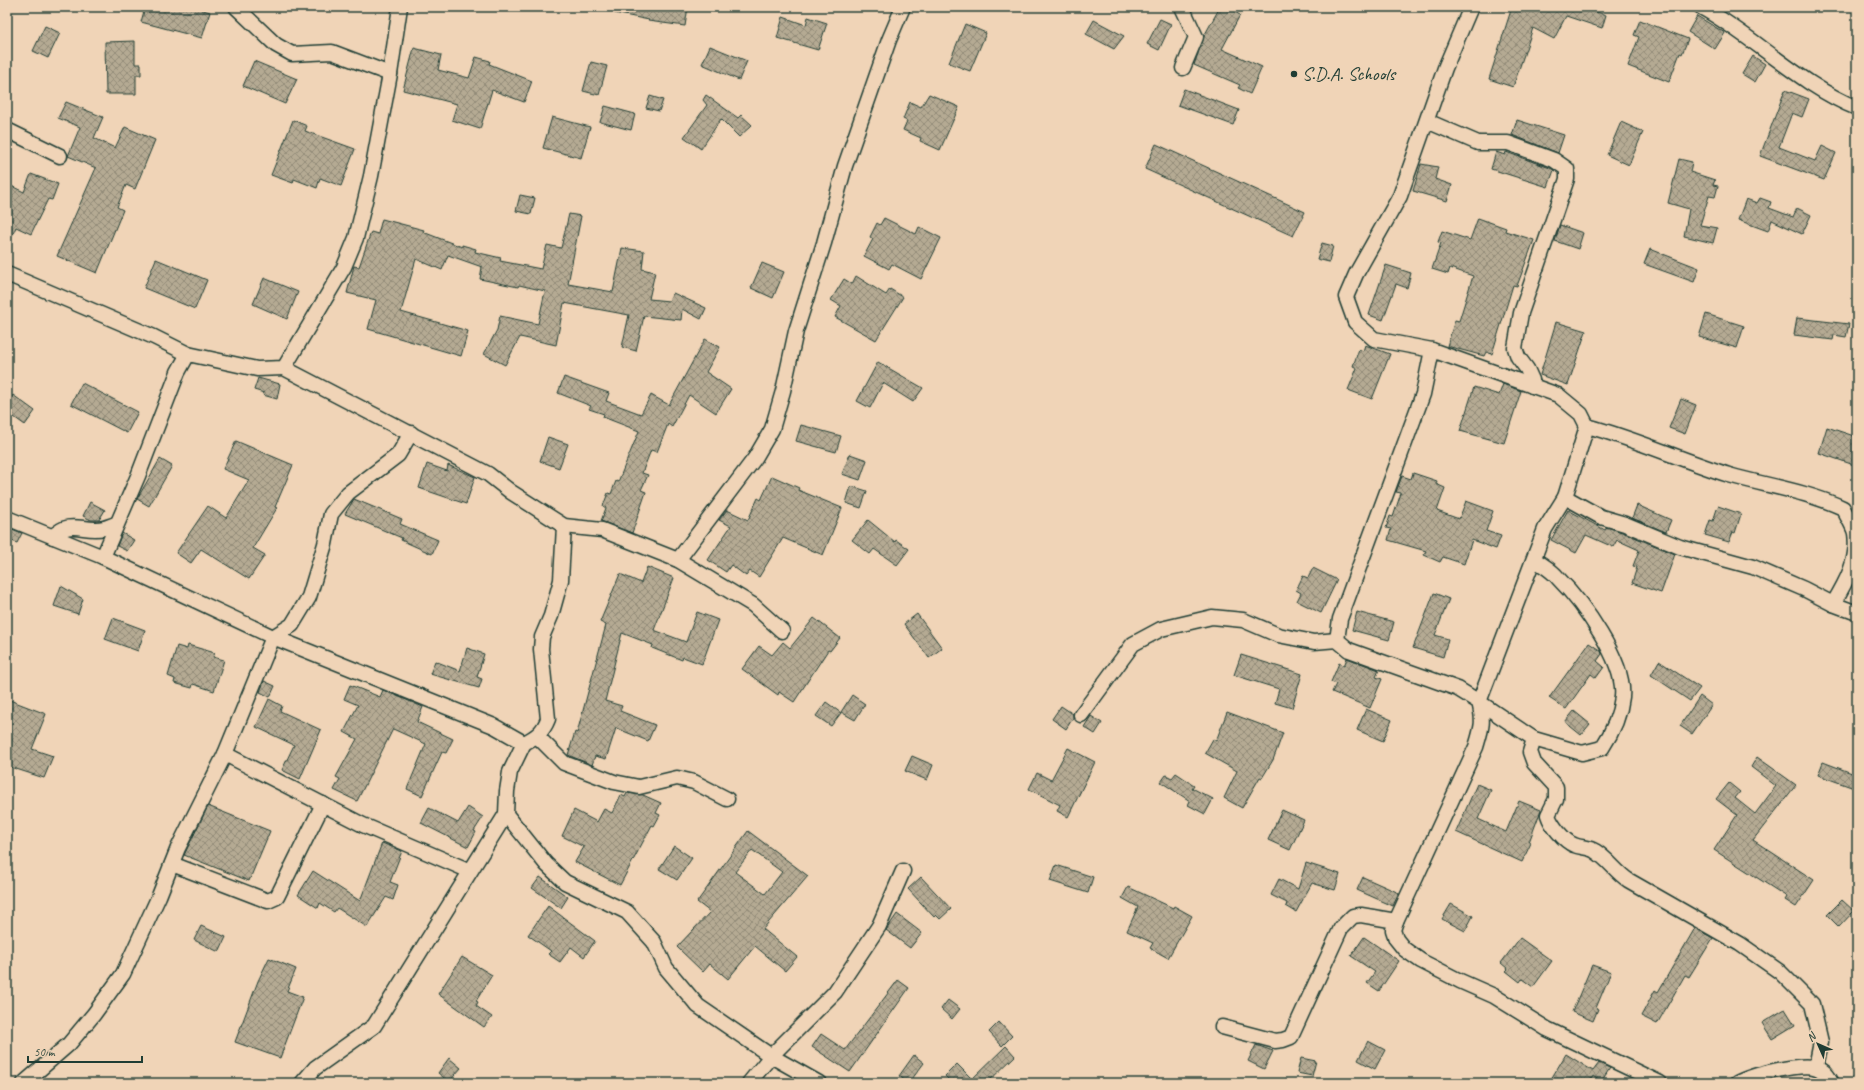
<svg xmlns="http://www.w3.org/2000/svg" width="1864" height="1090" font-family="Caveat,sans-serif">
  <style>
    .building { fill: url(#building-cross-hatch); stroke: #1f3d34; fill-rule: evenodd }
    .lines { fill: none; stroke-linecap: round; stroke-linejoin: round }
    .minor-casing { stroke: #1f3d34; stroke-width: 17 }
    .minor { stroke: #f0d4b7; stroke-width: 14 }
    .poi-dot { fill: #1f3d34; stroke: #f0d4b7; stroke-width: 1.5 }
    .labels { text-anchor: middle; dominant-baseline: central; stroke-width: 3.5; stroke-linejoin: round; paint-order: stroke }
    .poi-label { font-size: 19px; fill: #1f3d34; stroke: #f0d4b7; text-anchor: start }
  </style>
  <defs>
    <pattern id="building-cross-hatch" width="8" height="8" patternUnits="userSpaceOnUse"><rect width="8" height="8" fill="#b5aa93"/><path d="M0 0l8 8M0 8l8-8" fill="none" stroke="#938c79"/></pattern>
  </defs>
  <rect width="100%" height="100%" fill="#f0d4b7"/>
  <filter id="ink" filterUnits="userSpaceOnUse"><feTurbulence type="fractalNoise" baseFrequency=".025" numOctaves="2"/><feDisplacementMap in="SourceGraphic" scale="8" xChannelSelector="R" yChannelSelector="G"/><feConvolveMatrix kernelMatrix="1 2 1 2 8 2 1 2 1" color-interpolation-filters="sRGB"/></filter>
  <g filter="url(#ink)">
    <g class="building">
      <polygon points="149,7 200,7 200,9 210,12 202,38 141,22 144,11 148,12"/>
      <polygon points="615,7 688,7 685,26 648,21 649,20 614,13"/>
      <polygon points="1220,7 1238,7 1235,12 1240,15 1222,49 1262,67 1250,94 1238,88 1240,85 1194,65 1204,36"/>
      <polygon points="1512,7 1534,7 1544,10 1545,7 1580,7 1606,15 1602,28 1566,16 1554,39 1533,28 1513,87 1489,79"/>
      <polygon points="1697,16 1725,33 1715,49 1688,32"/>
      <polygon points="783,17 806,25 808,17 827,23 818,50 777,38"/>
      <polygon points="1160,19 1171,24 1159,50 1147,44"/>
      <polygon points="1094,20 1124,36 1114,49 1086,34"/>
      <polygon points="1640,20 1688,39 1682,54 1680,53 1669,82 1628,66 1639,37 1634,35"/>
      <polygon points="965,24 986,33 970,71 949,63"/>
      <polygon points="45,26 60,33 48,58 33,51"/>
      <polygon points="135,41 135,64 141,64 141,75 136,75 136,94 106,94 105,42"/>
      <polygon points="710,46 747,61 739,80 702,64"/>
      <polygon points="414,48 441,55 438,70 469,78 476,57 490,61 489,64 532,81 524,102 492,90 480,129 452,120 457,104 403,90"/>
      <polygon points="1753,56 1765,64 1755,82 1742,74"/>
      <polygon points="254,61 297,79 285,104 243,86"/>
      <polygon points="591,62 607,66 599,95 583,91"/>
      <polygon points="1184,89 1239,110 1233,125 1178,105"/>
      <polygon points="1785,90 1809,99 1802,117 1792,113 1779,147 1815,161 1822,146 1836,153 1824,180 1760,156"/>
      <polygon points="929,94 959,107 940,150 920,141 921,138 903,130 907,121 903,119 910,102 921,107"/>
      <polygon points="706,95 738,118 741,115 752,125 739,137 721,119 701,149 684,137 707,105 703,100"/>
      <polygon points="650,96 663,100 659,111 646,108"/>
      <polygon points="66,102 103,117 94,138 115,148 125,127 155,140 135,189 126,185 117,207 123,210 97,273 57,256 96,168 68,156 80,127 58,118"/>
      <polygon points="605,106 635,114 631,130 600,122"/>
      <polygon points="552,117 590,127 581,158 543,148"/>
      <polygon points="293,120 307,126 305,131 355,149 341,186 320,178 317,188 294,179 293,183 271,175"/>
      <polygon points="1517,120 1564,135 1558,153 1512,135"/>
      <polygon points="1621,122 1643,132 1629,165 1607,155"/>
      <polygon points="1156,144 1305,212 1293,236 1145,169"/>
      <polygon points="1496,152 1505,155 1506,152 1550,168 1554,170 1548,187 1491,169"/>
      <polygon points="1679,159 1692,162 1690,172 1715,180 1713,185 1718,186 1715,197 1709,196 1700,225 1717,228 1713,243 1684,236 1689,209 1668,203"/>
      <polygon points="1421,164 1438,167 1435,179 1452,185 1447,201 1413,191"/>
      <polygon points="31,174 58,184 52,200 48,199 31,234 16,227 7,247 7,184 24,192"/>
      <polygon points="520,195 535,198 531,214 516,211"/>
      <polygon points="1760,198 1771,202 1769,208 1793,217 1797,208 1811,215 1802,234 1772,220 1768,231 1738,220 1746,199 1757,203"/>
      <polygon points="569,214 581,216 568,284 613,292 622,248 644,251 642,269 655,272 649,299 669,301 673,293 706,308 701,319 682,309 681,320 644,316 636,351 622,347 629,315 564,303 556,345 520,337 505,365 484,354 497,330 500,316 538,324 545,291 519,285 518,287 480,279 482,267 448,255 442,270 416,259 401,312 468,331 461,356 368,329 376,300 347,293 354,266 359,267 371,232 378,234 382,219 424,230 423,232 462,247 462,245 476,249 475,252 501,258 500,261 541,269 547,245 561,248"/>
      <polygon points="884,218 916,234 919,227 941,238 921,279 892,264 889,269 864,256 873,239 870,237 877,223 880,225"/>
      <polygon points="1478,218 1506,228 1505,231 1534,240 1517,286 1513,285 1492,354 1486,352 1484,356 1447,346 1455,320 1459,321 1473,276 1450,268 1448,274 1432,269 1441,243 1438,242 1442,231 1470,240"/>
      <polygon points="1560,225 1583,233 1578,249 1555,241"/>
      <polygon points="1322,243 1333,246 1329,262 1317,259"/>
      <polygon points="1650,249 1699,268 1694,282 1644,264"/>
      <polygon points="156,259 207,280 195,309 144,288"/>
      <polygon points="762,263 784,272 773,298 751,288"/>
      <polygon points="1386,265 1411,273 1407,288 1396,284 1383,320 1369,315"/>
      <polygon points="856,276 886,295 890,289 903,297 876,340 835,317 841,306 831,300 844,279 852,284"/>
      <polygon points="264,278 298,292 287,319 253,304"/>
      <polygon points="1706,314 1744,326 1737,348 1699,337"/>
      <polygon points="1797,318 1849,324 1846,337 1834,335 1833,340 1794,335"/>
      <polygon points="1556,322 1586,331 1568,385 1540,375"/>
      <polygon points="705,339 720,347 706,372 731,389 716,413 689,395 672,427 668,424 657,452 651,450 642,473 648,475 641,490 646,492 632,533 601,521 606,508 603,506 608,493 611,494 616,481 618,482 639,431 603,417 604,414 589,409 591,406 558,393 564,377 609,393 606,401 641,414 651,395 669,405"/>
      <polygon points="1365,345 1390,354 1372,399 1348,390 1357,368 1353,366 1359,349 1363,351"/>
      <polygon points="878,362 923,388 913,402 883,383 870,408 857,401"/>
      <polygon points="258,378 280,384 277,399 263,395 264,393 254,390"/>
      <polygon points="82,383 138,412 127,433 71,404"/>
      <polygon points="1503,384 1521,391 1504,443 1460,431 1474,387 1499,395"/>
      <polygon points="13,395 35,411 25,425 7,412 7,403"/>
      <polygon points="1681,399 1696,405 1685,434 1669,428"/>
      <polygon points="801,425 841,436 836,452 796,441"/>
      <polygon points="1827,427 1857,437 1857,466 1819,453"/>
      <polygon points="548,437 568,444 559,468 540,461"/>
      <polygon points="236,441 293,465 275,507 277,508 253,548 265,555 249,579 201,549 191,563 176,553 208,506 226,518 249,480 223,469"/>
      <polygon points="850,454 867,460 860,480 842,474"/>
      <polygon points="160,459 172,466 149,506 137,499"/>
      <polygon points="427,464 447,471 448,465 475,477 466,504 419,488"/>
      <polygon points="1413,473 1437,481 1436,484 1445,488 1437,511 1459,519 1466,501 1493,511 1486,531 1501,536 1496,549 1472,540 1464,564 1443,557 1440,562 1424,555 1426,551 1388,540 1391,529 1386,528 1390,516 1393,517 1401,493 1396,492 1402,476 1411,479"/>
      <polygon points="772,476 799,488 798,490 842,508 823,555 783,538 759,577 750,571 746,576 731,565 726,572 708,560 731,526 719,520 727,510 748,520 758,498 761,500"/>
      <polygon points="851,486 867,491 861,508 846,503"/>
      <polygon points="354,499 402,519 400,524 438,540 432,554 401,540 402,538 345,514"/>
      <polygon points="90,502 105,510 99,520 91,520 83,516"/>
      <polygon points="1637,505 1671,520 1666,532 1632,518"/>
      <polygon points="1718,506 1741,514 1735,533 1733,532 1729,542 1705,535 1710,520 1713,521"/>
      <polygon points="1568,510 1605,530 1607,527 1622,532 1675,554 1661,593 1632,583 1637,567 1633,566 1639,550 1617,540 1613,547 1586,535 1576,553 1551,540"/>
      <polygon points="868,520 895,542 896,540 909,549 897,565 874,549 870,554 852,540"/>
      <polygon points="7,527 22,533 17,543 7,539"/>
      <polygon points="122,533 134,540 127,551 117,546"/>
      <polygon points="647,567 674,578 654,630 686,642 697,612 718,620 702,664 683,657 682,660 652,648 653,645 622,633 605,701 622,706 620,711 655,725 648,741 616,728 606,759 595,756 592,765 568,755 575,732 577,733 606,625 600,622 620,574 641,583"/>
      <polygon points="1313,568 1337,580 1321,613 1297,601 1301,593 1296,590 1303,576 1308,578"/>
      <polygon points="61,586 83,599 78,614 54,606"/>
      <polygon points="1434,593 1449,599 1435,635 1448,639 1443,657 1413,648"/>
      <polygon points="1357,612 1394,622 1389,640 1352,630"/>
      <polygon points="917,614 942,648 929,658 904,624"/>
      <polygon points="113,618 145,630 138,651 105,639"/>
      <polygon points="814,618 840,638 830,651 828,650 794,702 779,692 778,695 742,669 759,646 772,655 783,642 790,648"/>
      <polygon points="1589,643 1601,651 1602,654 1597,661 1604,667 1596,678 1591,674 1566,709 1549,698"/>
      <polygon points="188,645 215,653 213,657 224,660 214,691 193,684 192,688 174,683 175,679 168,676 177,646 187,649"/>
      <polygon points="467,648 484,654 477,677 482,679 479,688 430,674 435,661 460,671"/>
      <polygon points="1241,655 1302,674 1292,708 1275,703 1279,689 1234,675"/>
      <polygon points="1347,658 1379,670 1376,677 1382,679 1370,708 1332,692 1336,684 1331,682 1339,663 1344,666"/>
      <polygon points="1659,661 1700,688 1690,701 1651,675"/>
      <polygon points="264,681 275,686 270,697 260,692"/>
      <polygon points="350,685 380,697 383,690 423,707 417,722 453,739 446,753 442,752 422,796 407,789 426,744 393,729 357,801 334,790 340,779 336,777 357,739 344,732 358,705 344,699"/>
      <polygon points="852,695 865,704 855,720 841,712"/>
      <polygon points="1700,696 1712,705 1692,734 1680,726"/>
      <polygon points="7,699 46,714 32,749 53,756 44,778 7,766"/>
      <polygon points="269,699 282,706 280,711 321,730 300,779 282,770 294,745 256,727"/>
      <polygon points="826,702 841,713 831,726 816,716"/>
      <polygon points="1061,706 1073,714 1073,718 1066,729 1052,719"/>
      <polygon points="1366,709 1392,720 1383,741 1357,730"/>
      <polygon points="1574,711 1590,724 1581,735 1565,722"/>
      <polygon points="1227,712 1283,733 1273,760 1262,778 1260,777 1242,808 1224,798 1237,771 1205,753 1213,739 1216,741"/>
      <polygon points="1091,716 1102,723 1095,734 1084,727"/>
      <polygon points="1068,748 1095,762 1068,817 1057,811 1060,805 1029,789 1037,773 1051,780"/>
      <polygon points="912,756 933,765 927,780 905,771"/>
      <polygon points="1757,757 1796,785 1753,840 1814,880 1796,907 1785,900 1787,897 1714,850 1737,815 1716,799 1729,783 1740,792 1735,798 1755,814 1776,786 1751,767"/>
      <polygon points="1823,762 1857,775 1854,788 1818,775"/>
      <polygon points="1176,773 1194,785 1192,788 1213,799 1205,814 1188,805 1190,801 1161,782 1166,775 1172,778"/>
      <polygon points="1477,784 1491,790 1478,819 1506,832 1519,801 1541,810 1529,842 1531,843 1522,862 1456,832"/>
      <polygon points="627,793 643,795 661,803 656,813 660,815 654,826 652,825 620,885 575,862 584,847 562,836 574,810 597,822 604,809 612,813 621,795 625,797"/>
      <polygon points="208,806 270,831 249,881 184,855"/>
      <polygon points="468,807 483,817 474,831 476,832 468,847 421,823 429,808 458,823"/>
      <polygon points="1282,810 1304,820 1290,850 1268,840"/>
      <path d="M748,831l60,45 -45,53 34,28 -12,14 -30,-25 -27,33 -18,-15 -7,8 -26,-25 33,-35 -13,-10zM752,850l30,22 -17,22 -30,-22z"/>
      <polygon points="382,843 402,851 390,882 398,885 393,900 386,897 367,927 337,908 334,912 320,903 318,908 298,895 313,871 360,901"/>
      <polygon points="674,846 692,858 677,880 659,869"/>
      <polygon points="1306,863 1340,874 1335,890 1312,883 1296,912 1286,906 1287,903 1271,895 1279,879 1298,889"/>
      <polygon points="1056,865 1093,877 1088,893 1050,881"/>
      <polygon points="540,877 568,897 561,908 532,888"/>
      <polygon points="921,877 951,909 940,919 936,915 934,917 908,889"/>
      <polygon points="1363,877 1399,893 1393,906 1357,890"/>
      <polygon points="1128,887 1173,908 1174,906 1192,916 1168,958 1150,948 1153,943 1127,931 1138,907 1122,898"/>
      <polygon points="1842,900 1854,911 1839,927 1827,915"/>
      <polygon points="1451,904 1473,916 1465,931 1442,919"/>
      <polygon points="548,906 595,941 584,957 571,947 560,962 548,954 551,951 528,935"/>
      <polygon points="897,914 922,933 910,948 886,930"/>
      <polygon points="201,926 226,937 219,952 194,940"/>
      <polygon points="1695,928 1713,938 1689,977 1685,975 1657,1024 1641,1016 1655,990 1658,992"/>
      <polygon points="1364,937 1399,961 1379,991 1367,983 1375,972 1351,956"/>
      <polygon points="1520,938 1552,961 1533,987 1522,979 1520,982 1506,971 1508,969 1501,963"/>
      <polygon points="462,957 492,975 476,1001 478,1002 476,1006 492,1017 484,1027 438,994"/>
      <polygon points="269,958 296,969 287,991 303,997 280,1058 235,1042 258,981"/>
      <polygon points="1592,965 1611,972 1596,1008 1598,1009 1593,1021 1572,1012"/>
      <polygon points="898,980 909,988 850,1072 812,1047 821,1034 845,1050"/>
      <polygon points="948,1000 960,1009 952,1019 941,1009"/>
      <polygon points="1785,1009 1795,1025 1772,1039 1762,1023"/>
      <polygon points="999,1022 1012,1036 1002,1046 989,1032"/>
      <polygon points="1368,1041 1385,1050 1375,1069 1358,1060"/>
      <polygon points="1256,1045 1273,1051 1264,1069 1248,1061"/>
      <polygon points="1006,1046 1015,1056 987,1083 952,1083 945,1076 957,1064 972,1079"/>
      <polygon points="1566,1054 1593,1071 1599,1063 1610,1068 1601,1082 1593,1076 1589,1083 1559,1083 1551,1079"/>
      <polygon points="914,1055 924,1063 909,1083 899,1076"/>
      <polygon points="449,1058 461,1068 449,1082 438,1073"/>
      <polygon points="1301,1058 1316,1061 1312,1076 1297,1073"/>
    </g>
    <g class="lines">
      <defs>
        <g id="minor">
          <polyline points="236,7 276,45 292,54 332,52 390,74"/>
          <polyline points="1182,7 1196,37 1183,68"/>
          <path d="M1471,7l-26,61 -45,128 -44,78 -10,23 9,25 19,17 58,11 -9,44 -83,225 -3,21 12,10 109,39 21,13c5,20 3,25 -3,45l-80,174 -3,9 3,9 8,10 17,12 39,20 34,15 53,33 113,54"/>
          <path d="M1701,7c53,29 99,78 156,101"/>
          <polyline points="1427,121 1478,143 1508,143 1554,160 1567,169 1567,179 1521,313 1515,348 1518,357 1527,369 1532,380 1532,386"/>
          <polyline points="7,130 60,156"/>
          <polyline points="7,274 154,337 188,354"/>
          <polyline points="1432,350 1558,395 1581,414 1587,426 1565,497 1601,517 1625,524 1680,547 1753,567 1804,589 1833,604 1857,613"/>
          <polyline points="284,368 488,474 511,492 564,526 602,530 678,560 753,605 782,631"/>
          <path d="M1587,426c49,13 94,34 142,49 38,11 77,16 114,33 3,7 10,17 12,25 4,27 -9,49 -22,71"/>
          <polyline points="7,518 103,557 138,476 178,372 188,354 257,369 284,368 344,267 356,238 371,176 390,74 400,7"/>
          <path d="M53,537c16,-19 32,-4 51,-9 4,-1 8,-3 12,-4"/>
          <polyline points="103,557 273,637 494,726 524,743 510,772 507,791 506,814 546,864 565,882 627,912 654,942 666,968 698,1006 771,1056 819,1083"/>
          <path d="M1534,559c8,6 18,11 24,19 24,24 68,84 64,119 -2,18 -10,36 -20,51l-20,5 -48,-14 -55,-37 66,-173 20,-32"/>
          <polyline points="678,560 755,458 772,429 783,391 796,331 824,243 845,166 889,40 903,7"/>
          <polyline points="1081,715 1133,644 1161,629 1212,617 1243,620 1278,635 1314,642 1337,640"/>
          <polyline points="537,736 564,763 614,782 639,787 677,778 694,782 727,799"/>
          <path d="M1534,739l-4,13 4,11 22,24v12l-8,16c3,10 16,26 26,30 7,3 15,2 21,6 13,8 21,21 33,29l112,64 40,28 32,32 9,38 -5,25"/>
          <path d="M524,743c12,-6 19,-11 24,-24l-7,-70 1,-12 9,-21 10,-36 3,-54"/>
          <polyline points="225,754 363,825 470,871"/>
          <polyline points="172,864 268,901 277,897 323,804"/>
          <polyline points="1222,1027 1275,1041 1283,1040 1291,1037 1341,928 1353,916 1361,915 1396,921"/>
          <polyline points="24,1083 69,1044 94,1014 123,974 159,896 178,848 225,754 273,637 292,625 309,597 325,544 331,514 348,493 398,455 411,433"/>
          <polyline points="302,1083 315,1068 374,1026 506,814"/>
          <polyline points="749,1083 771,1056 835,992 879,926 903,871"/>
          <path d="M1737,1083c14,-8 65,-21 80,-15 8,3 11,8 15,15"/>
        </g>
      </defs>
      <use href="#minor" class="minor-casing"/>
      <use href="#minor" class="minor"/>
    </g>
  </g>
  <circle class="poi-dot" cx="1294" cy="74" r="4"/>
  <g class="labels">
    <g class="poi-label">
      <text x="1302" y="74">S.D.A. Schools</text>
    </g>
  </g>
  <rect width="1864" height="1090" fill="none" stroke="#f0d4b7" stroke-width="24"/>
  <rect x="12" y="12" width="1840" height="1066" fill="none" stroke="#1f3d34" stroke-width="1.5" filter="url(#ink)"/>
  <g transform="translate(1818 1044) rotate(315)" stroke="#f0d4b7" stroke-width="3" paint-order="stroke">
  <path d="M0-3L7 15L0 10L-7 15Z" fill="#1f3d34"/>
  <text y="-6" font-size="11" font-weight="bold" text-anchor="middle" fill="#1f3d34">N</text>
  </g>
  <path d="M28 1056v6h114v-6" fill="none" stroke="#1f3d34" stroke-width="2"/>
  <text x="34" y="1056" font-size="12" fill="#1f3d34" stroke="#f0d4b7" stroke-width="3" paint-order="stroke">50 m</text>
</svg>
